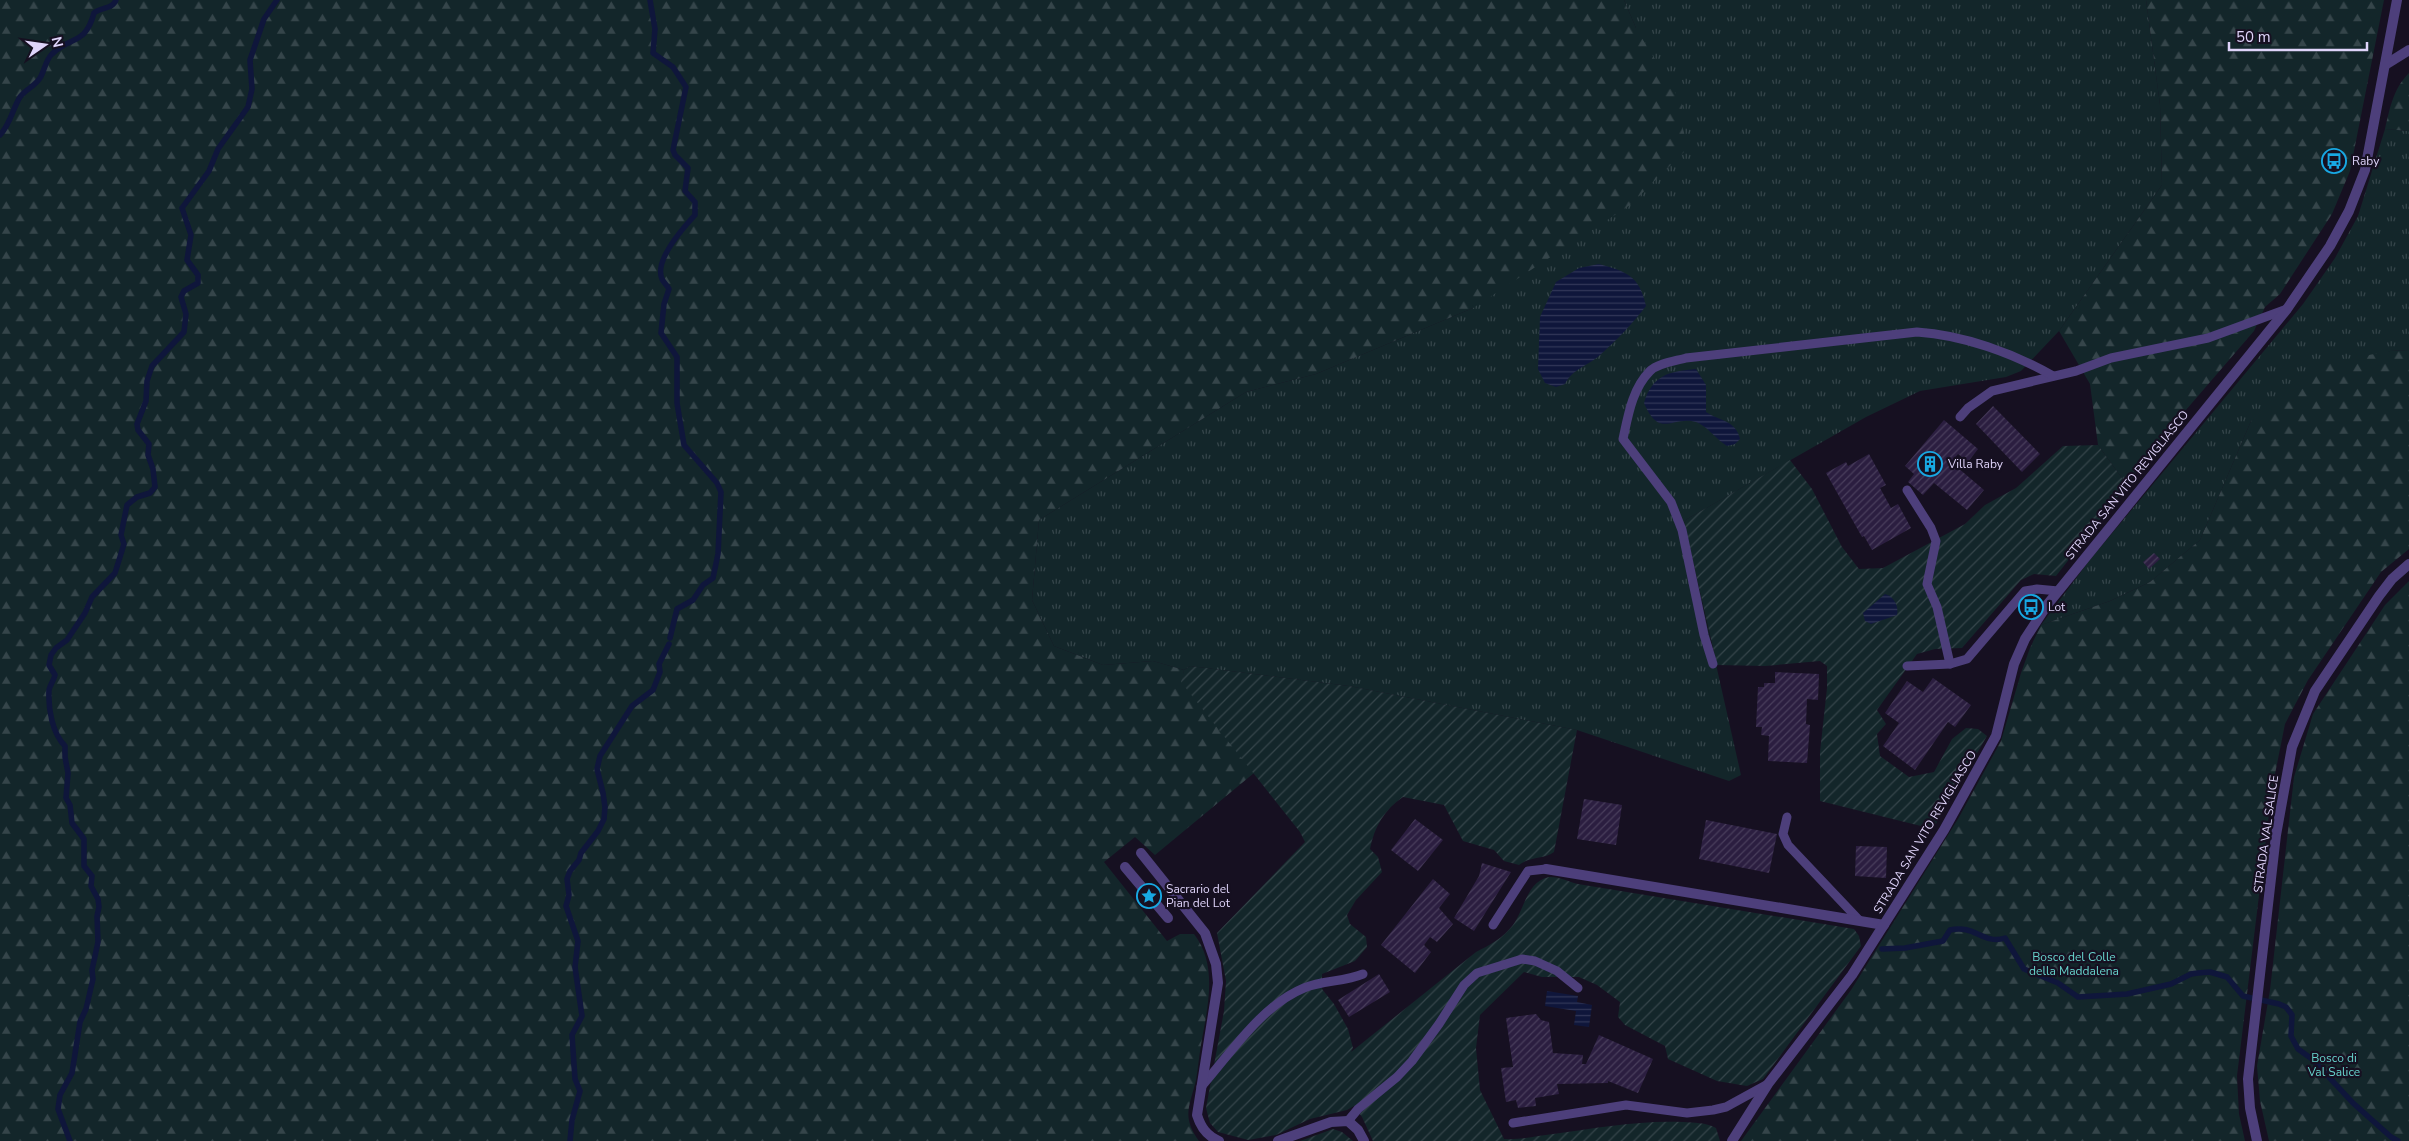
<svg xmlns="http://www.w3.org/2000/svg" width="2409" height="1141" font-family="'Nunito Sans',sans-serif">
  <style>
    .grass { fill: url(#grass-tufts) }
    .forest { fill: url(#forest-firs) }
    .garden { fill: url(#garden-furrows) }
    .water { fill: url(#water-rules) }
    .lines { fill: none; stroke-linecap: round; stroke-linejoin: round }
    .stream { stroke: #0f163b; stroke-width: 5.5 }
    .building { fill: url(#building-hatch) }
    .service { stroke: #4d3f7b; stroke-width: 9 }
    .pedestrian { stroke: #4d3f7b; stroke-width: 10 }
    .minor { stroke: #4d3f7b; stroke-width: 10 }
    .tertiary { stroke: #4d3f7b; stroke-width: 10 }
    .labels { text-anchor: middle; dominant-baseline: central; stroke-width: 4.5; stroke-linejoin: round; paint-order: stroke }
    .poi-label { font-size: 12px; fill: #dfd4fa; stroke: #161021; text-anchor: start }
    .street-label { font-size: 12px; fill: #dfd4fa; stroke: #161021 }
    .park-label { font-size: 12px; fill: #67d3cc; stroke: #161021 }
  </style>
  <defs>
    <pattern id="grass-tufts" width="24" height="20" patternUnits="userSpaceOnUse" patternTransform="scale(1.25)"><rect width="24" height="20" fill="#13262a"/><path d="M3 7l-1-3M5 7V3M7 7l1-3M15 17l-1-3M17 17v-4M19 17l1-3" fill="none" stroke="#35454a"/></pattern>
    <pattern id="forest-firs" width="22" height="20" patternUnits="userSpaceOnUse" patternTransform="scale(1.25)"><rect width="22" height="20" fill="#13262a"/><path d="M5 1l3.5 6h-7zM16 11l3.5 6h-7z" fill="#35454a"/></pattern>
    <pattern id="garden-furrows" width="10" height="10" patternUnits="userSpaceOnUse" patternTransform="scale(1.25)"><rect width="10" height="10" fill="#13262a"/><path d="M-1 1l2-2M0 10L10 0M9 11l2-2" fill="none" stroke="#35454a"/></pattern>
    <pattern id="water-rules" width="6" height="5" patternUnits="userSpaceOnUse" patternTransform="scale(1.25)"><rect width="6" height="5" fill="#0f163b"/><path d="M0 2.5h6" fill="none" stroke="#323758"/></pattern>
    <pattern id="building-hatch" width="6" height="6" patternUnits="userSpaceOnUse" patternTransform="scale(1.25)"><rect width="6" height="6" fill="#2b1e40"/><path d="M-1 1l2-2M0 6l6-6M5 7l2-2" fill="none" stroke="#493e5c"/></pattern>
  </defs>
  <rect width="100%" height="100%" fill="#161021"/>
  <g class="grass">
    <polygon points="1624,0 2146,0 2160,105 2162,185 2059,331 2021,371 2006,377 1920,391 1866,417 1687,519 1684,523 1741,775 1729,781 1577,730 1349,686 1190,666 1184,670 1153,661 1103,665 1054,646 1032,600 1039,520 1246,392 1316,374 1473,308 1636,28"/>
    <polygon points="2385,129 2409,131 2409,350 2390,351 2251,421 2200,540 2150,582 2110,601 2041,625 2089,561 2303,304 2335,258 2358,216"/>
  </g>
  <g class="forest">
    <path d="M0,0h1624l12,28 46,76 2,48 -54,53 -157,103 -157,66 -70,18 -207,128 -7,80 22,46 49,19 50,-4 31,9 -2,12 72,91 -99,82 -20,-18 -31,25 63,79 13,-7h14c25,32 13,75 7,111 -2,12 -3,23 -5,35 -6,26 -15,36 3,61h-1199z"/>
    <polygon points="2146,0 2384,0 2350,171 2332,214 2280,294 2265,307 2254,331 2167,432 2127,485 2098,445 2090,384 2059,331 2162,185 2160,105"/>
    <path d="M2409,73v58l-24,-2c5,-21 8,-40 24,-56z"/>
    <polygon points="2409,350 2409,549 2381,572 2308,680 2285,724 2272,789 2237,1076 2239,1114 2245,1141 1741,1141 1851,990 1958,819 2001,741 2021,673 2030,648 2041,625 2110,601 2150,582 2200,540 2251,421 2332,362 2390,351"/>
    <polygon points="2409,581 2409,1141 2269,1141 2260,1101 2257,1066 2270,990 2294,777 2313,714 2385,605"/>
  </g>
  <g class="garden">
    <polygon points="2098,445 2127,485 2056,576 2034,574 2021,580 1962,648 1935,649 1917,654 1877,710 1886,724 1877,734 1880,756 1909,777 1934,772 1952,739 1966,728 1978,729 1987,736 1933,829 1820,801 1820,752 1827,688 1827,666 1820,661 1765,666 1717,665 1684,523 1687,519 1790,460 1812,489 1842,547 1859,569 1883,568 1965,524 1985,505 2016,488 2063,446"/>
    <path d="M1190,666l159,20 228,44 -23,122c-11,8 -24,4 -35,13l-15,-4 -10,-11 -31,-9 -19,-36 -41,-8c-18,12 -29,30 -33,52l8,8 4,15 -26,28 -9,15 3,9 16,13 1,10 -12,14 -33,13v15l12,15 14,25 5,19 -2,4 125,-100c14,-7 27,-14 37,-27 11,-15 14,-44 36,-48 8,-1 21,5 29,7l276,45 5,7 2,10 -98,133 -16,7 -30,-5 -49,-22 -3,-13 -40,-21 -7,-8 2,-15 -23,-17 -18,-8h-37l-18,-5 -44,43 -4,33 4,42 24,49c17,1 32,-3 49,-5 43,-6 87,-14 130,-12 12,1 22,0 33,6l4,13h-347l-11,-24 -8,-11 -7,4 -37,9 -34,16 -28,5 -30,-8 -8,-9 -4,-15 18,-97 2,-30 -9,-48 88,-91 -5,-10 -119,-150 3,-12z"/>
    <polygon points="1333,1129 1342,1132 1353,1141 1300,1141"/>
  </g>
  <g class="water">
    <path d="M1599,264c28,8 40,11 47,42 -14,18 -29,34 -46,49 -12,11 -28,14 -35,29l-9,3 -11,-4 -7,-14 2,-52 16,-35 23,-14z"/>
    <path d="M1696,369l10,16v27c13,9 30,8 34,27l-5,5 -8,2c-10,-6 -21,-21 -31,-24 -24,-7 -36,18 -52,-19 8,-28 26,-32 52,-34z"/>
    <path d="M1885,594c9,2 14,13 12,21l-26,9 -6,-3 -2,-8z"/>
    <polygon points="1547,991 1578,996 1577,1002 1592,1005 1589,1027 1574,1025 1576,1011 1545,1006"/>
  </g>
  <g class="lines">
    <g class="stream">
      <path d="M650,0l5,29 -2,24 20,14 13,20 -13,63 2,5 13,13 -3,23 10,11v13c-12,13 -41,46 -33,64 2,4 5,6 7,10l-5,15 -3,29 16,24v46l7,42 33,38 4,9 -3,62 -5,24 -10,7 -10,15 -16,9 -7,29"/>
      <path d="M0,135c10,-10 13,-27 20,-38 6,-8 14,-10 20,-19 4,-6 6,-19 12,-24 19,-19 33,-8 42,-41 7,-6 19,-4 22,-13"/>
      <path d="M1882,949l23,-1 38,-7 7,-11c25,-6 33,15 55,8l19,31 34,14 20,14 49,-3 44,-10 20,-10 7,-1 12,-1 17,5 16,19 36,8 7,3 6,8 -1,21 7,13 14,10 41,44 38,34 7,4"/>
      <path d="M70,1141l-12,-32 2,-14 12,-22 8,-51 6,-13 7,-30 -1,-9 6,-28 -1,-26 2,-9 -1,-8 -7,-13 1,-10 -8,-10v-27l-12,-16 -2,-18 -4,-7 2,-25 -3,-16v-11c-13,-13 -17,-38 -16,-56 1,-5 5,-10 6,-15l-6,-10 2,-10 5,-7 11,-8 18,-27 7,-16 23,-24 9,-29 -3,-9 6,-30 10,-8 13,-4 5,-6 -2,-18 -5,-14 1,-11 -11,-14 -1,-6 9,-23 1,-20 5,-15 32,-34 2,-18 -5,-17 3,-6 14,-8v-8l-11,-15 4,-25 -9,-27 27,-37 9,-22 30,-42 4,-18 -2,-29 14,-41 13,-19"/>
      <polyline points="570,1141 572,1120 580,1091 575,1079 572,1035 582,1016 575,967 578,941 566,906 569,895 567,879 570,871 579,860 581,853 598,831 604,819 605,807 603,793 597,769 600,756 632,706 653,690 660,672 659,664 669,644"/>
    </g>
  </g>
  <g class="building">
    <polygon points="1993,406 2040,454 2022,472 1976,424"/>
    <polygon points="1944,420 1978,449 1968,462 1958,454 1951,462 1984,490 1967,510 1934,483 1923,495 1908,482 1914,474 1905,466"/>
    <polygon points="1869,454 1886,485 1880,488 1891,508 1898,504 1911,528 1872,550 1864,536 1862,537 1826,473 1846,462 1848,466"/>
    <polygon points="2154,553 2160,559 2149,569 2143,562"/>
    <polygon points="1775,672 1819,674 1818,700 1807,699 1806,724 1810,725 1807,763 1768,761 1769,736 1761,735 1762,727 1756,727 1758,687 1764,687 1764,683 1775,683"/>
    <polygon points="1933,678 1971,705 1955,727 1948,722 1915,770 1883,746 1899,723 1885,713 1907,681 1923,692"/>
    <polygon points="1584,799 1622,805 1616,845 1577,839"/>
    <polygon points="1415,819 1443,840 1418,871 1391,850"/>
    <polygon points="1706,820 1777,834 1769,873 1699,859"/>
    <polygon points="1856,846 1887,847 1886,878 1855,876"/>
    <polygon points="1482,863 1511,872 1474,931 1454,918 1479,876"/>
    <polygon points="1433,879 1450,894 1439,908 1453,924 1437,942 1430,937 1424,945 1431,952 1415,973 1381,945"/>
    <polygon points="1379,974 1390,992 1349,1017 1338,1000"/>
    <polygon points="1536,1014 1541,1020 1549,1022 1553,1053 1583,1055 1582,1064 1586,1064 1599,1035 1653,1059 1638,1093 1608,1081 1608,1083 1557,1084 1559,1094 1535,1098 1536,1106 1518,1108 1516,1100 1506,1102 1501,1068 1513,1067 1506,1018"/>
  </g>
  <g class="lines">
    <g class="service">
      <polyline points="1960,417 1968,408 1992,391 2076,371 2111,358 2208,338 2287,309"/>
      <polyline points="1907,490 1931,528 1936,541 1927,584 1937,607 1950,664"/>
      <path d="M1713,664l-9,-29 -22,-105 -11,-28 -48,-63c5,-23 9,-50 27,-68 8,-8 26,-10 36,-13l231,-26c46,3 96,21 136,44"/>
      <polyline points="1907,666 1950,664 1967,659 2025,591 2037,589 2058,591"/>
      <polyline points="1787,817 1783,834 1788,845 1859,920"/>
      <polyline points="1493,925 1528,871 1546,869"/>
      <path d="M1201,1087c29,-33 61,-82 103,-99 19,-8 40,-6 59,-14"/>
      <polyline points="1348,1121 1358,1109 1397,1077 1412,1061 1439,1024 1464,985 1477,973 1522,959 1535,961 1557,971 1578,988"/>
      <polyline points="1513,1123 1626,1105 1687,1113 1713,1110 1726,1107 1768,1084"/>
    </g>
    <polyline class="pedestrian" points="1125,867 1168,918"/>
    <g class="minor">
      <path d="M1141,853l64,80 11,31 2,19 -21,132c4,13 10,21 22,26"/>
      <polyline points="1546,869 1884,925"/>
      <polyline points="1278,1141 1331,1122 1348,1121 1358,1130 1364,1141"/>
    </g>
    <g class="tertiary">
      <polyline points="2385,65 2409,50"/>
      <polyline points="1732,1141 1768,1084 1852,975 1944,830 1996,736 2014,664 2025,639 2047,605 2287,309 2330,246 2349,211 2365,170 2397,0"/>
      <polyline points="2257,1141 2250,1108 2248,1079 2276,835 2292,747 2315,691 2379,596 2392,579 2409,564"/>
    </g>
  </g>
  <defs>
    <symbol id="bus-ring" viewBox="-11 -11 22 22"><circle r="9.5" fill="#161021" stroke="#18a8e3" stroke-width="1.5"/><path d="M-5-6H5V4H4V6H2V4H-2V6H-4V4H-5ZM-3.5-4V0h7V-4ZM-3.5 1.2v1.5H-2V1.2ZM2 1.2v1.5H3.5V1.2Z" fill="#18a8e3"/></symbol>
    <symbol id="building-ring" viewBox="-11 -11 22 22"><circle r="9.5" fill="#161021" stroke="#18a8e3" stroke-width="1.5"/><path d="M-4-6H4V6H1V3H-1V6H-4ZM-2.5-4.3h1.7v1.8h-1.7ZM.8-4.3h1.7v1.8H.8ZM-2.5-1h1.7V.8h-1.7ZM.8-1h1.7V.8H.8Z" fill="#18a8e3"/></symbol>
    <symbol id="sight-ring" viewBox="-11 -11 22 22"><circle r="9.5" fill="#161021" stroke="#18a8e3" stroke-width="1.5"/><path d="M0-6L1.8-2.2L6-1.7L2.9 1.2L3.7 5.4L0 3.3L-3.7 5.4L-2.9 1.2L-6-1.7L-1.8-2.2Z" fill="#18a8e3"/></symbol>
  </defs>
  <g fill-rule="evenodd">
    <use href="#bus-ring" x="2320" y="147" width="28" height="28"/>
    <use href="#building-ring" x="1916" y="450" width="28" height="28"/>
    <use href="#bus-ring" x="2017" y="593" width="28" height="28"/>
    <use href="#sight-ring" x="1135" y="882" width="28" height="28"/>
  </g>
  <g class="labels">
    <g class="poi-label">
      <text x="2352" y="161">Raby</text>
      <text x="1948" y="464">Villa Raby</text>
      <text x="2048" y="607">Lot</text>
      <text x="1166" y="889">Sacrario del<tspan x="1166" dy="14">Pian del Lot</tspan></text>
    </g>
    <g class="street-label">
      <text transform="translate(2127 485) rotate(-51)">STRADA SAN VITO REVIGLIASCO</text>
      <text transform="translate(1925 832) rotate(-59)">STRADA SAN VITO REVIGLIASCO</text>
      <text transform="translate(2266 834) rotate(-82)">STRADA VAL SALICE</text>
    </g>
    <g class="park-label">
      <text x="2074" y="957">Bosco del Colle<tspan x="2074" dy="14">della Maddalena</tspan></text>
      <text x="2334" y="1058">Bosco di<tspan x="2334" dy="14">Val Salice</tspan></text>
    </g>
  </g>
  <g transform="translate(45 45) rotate(77)" stroke="#161021" stroke-width="4" paint-order="stroke">
  <path d="M0-4L9 19L0 12L-9 19Z" fill="#dfd4fa"/>
  <text y="-8" font-size="14" font-weight="bold" text-anchor="middle" fill="#dfd4fa">N</text>
  </g>
  <path d="M2229 42v8h138v-8" fill="none" stroke="#dfd4fa" stroke-width="2.5"/>
  <text x="2236" y="42" font-size="15" fill="#dfd4fa" stroke="#161021" stroke-width="4" paint-order="stroke">50 m</text>
</svg>
